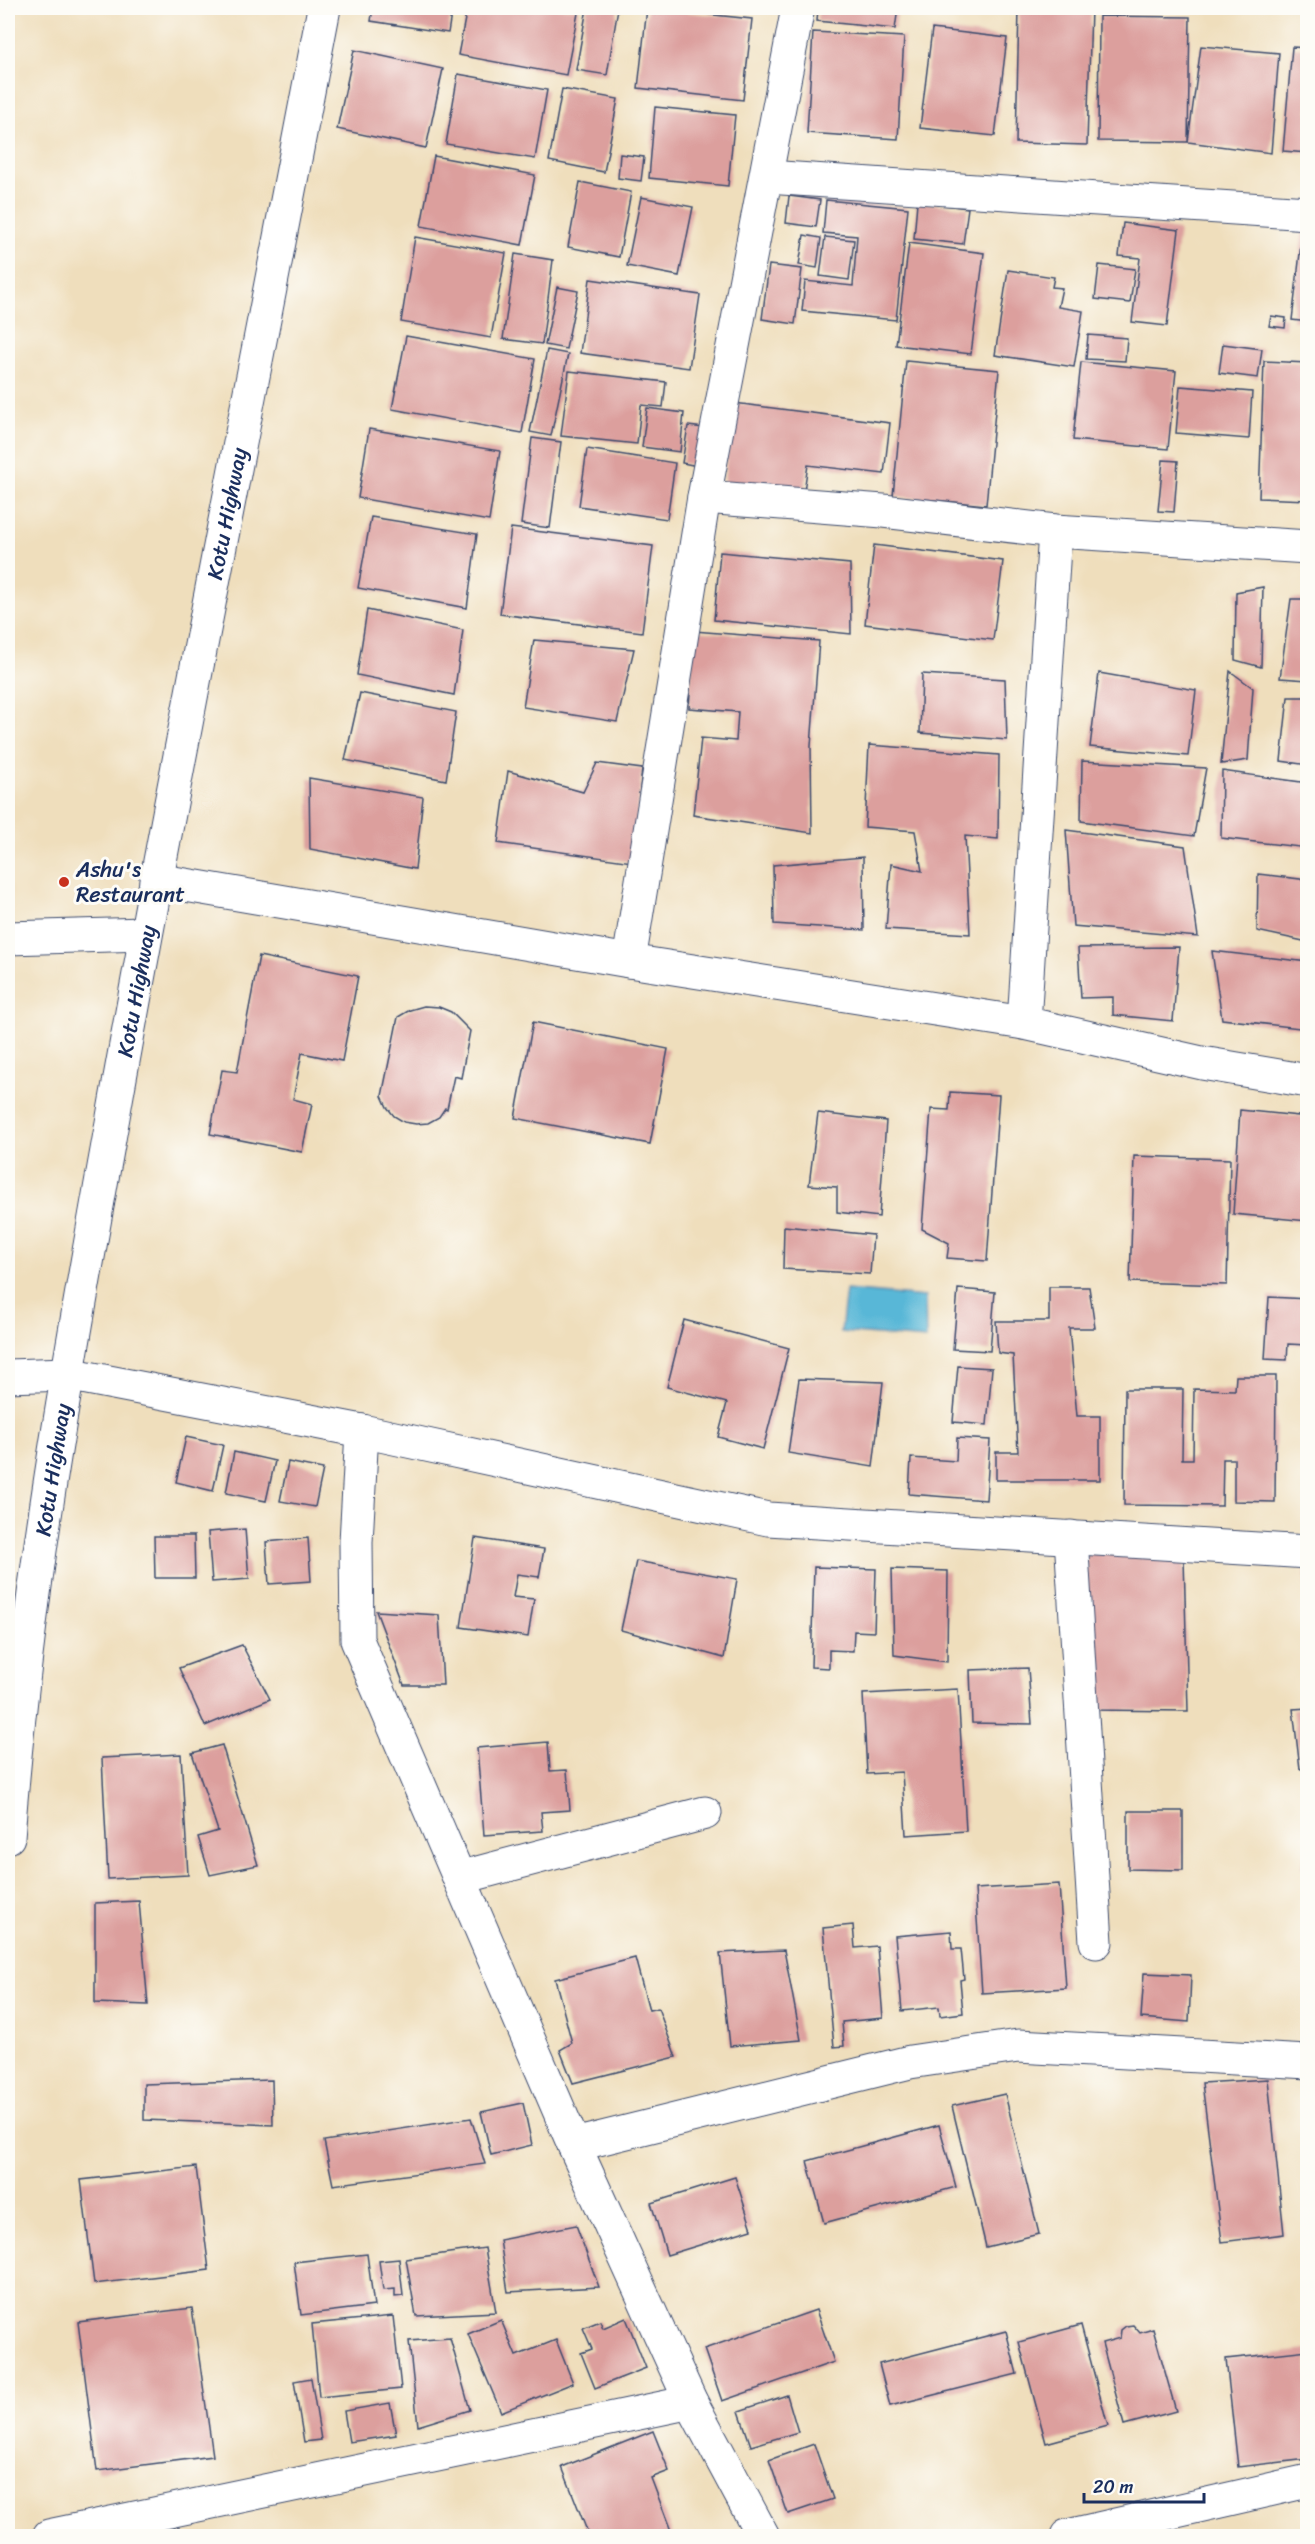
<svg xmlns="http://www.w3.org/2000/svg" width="1315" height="2544" font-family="Sriracha,sans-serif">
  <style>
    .water { fill: #59b7d7; stroke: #3a739a; stroke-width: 1.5 }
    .building { fill: #dc9f9d }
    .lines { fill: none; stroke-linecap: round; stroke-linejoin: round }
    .minor-casing { stroke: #3b496c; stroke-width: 35 }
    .minor { stroke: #fff; stroke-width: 33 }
    .poi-dot { fill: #c8321e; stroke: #fdfcf7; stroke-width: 2 }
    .labels { text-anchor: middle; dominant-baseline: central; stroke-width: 6; stroke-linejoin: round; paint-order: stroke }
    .street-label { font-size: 22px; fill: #1b2f5e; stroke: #fdfcf7 }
    .poi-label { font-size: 22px; fill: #1b2f5e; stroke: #fdfcf7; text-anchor: start }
  </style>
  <rect width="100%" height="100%" fill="#fdfcf7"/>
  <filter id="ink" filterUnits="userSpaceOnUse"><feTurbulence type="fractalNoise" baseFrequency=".0167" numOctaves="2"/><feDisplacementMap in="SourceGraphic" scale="12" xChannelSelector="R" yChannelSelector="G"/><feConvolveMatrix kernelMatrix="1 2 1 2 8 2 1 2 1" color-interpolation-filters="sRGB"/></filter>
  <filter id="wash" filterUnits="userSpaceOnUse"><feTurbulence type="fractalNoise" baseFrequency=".008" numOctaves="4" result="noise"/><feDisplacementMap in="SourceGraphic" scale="24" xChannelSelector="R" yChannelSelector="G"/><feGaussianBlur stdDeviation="1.35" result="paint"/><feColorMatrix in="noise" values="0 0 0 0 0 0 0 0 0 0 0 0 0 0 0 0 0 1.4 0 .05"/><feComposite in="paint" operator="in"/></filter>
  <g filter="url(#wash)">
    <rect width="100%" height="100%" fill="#efdebc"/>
    <polygon class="water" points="846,1290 925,1297 926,1339 841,1332"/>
    <g id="blocks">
      <g class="building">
        <polygon points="373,8 452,8 448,33 371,21"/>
        <polygon points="467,8 579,8 566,75 458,55"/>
        <polygon points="587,8 618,8 607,75 576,70"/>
        <polygon points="647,8 752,19 743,100 638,88"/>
        <polygon points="818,8 898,8 895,29 817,21"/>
        <polygon points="1019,8 1091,8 1087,145 1016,143"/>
        <polygon points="1099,16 1190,17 1188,142 1201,46 1279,53 1271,153 1188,142 1098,141"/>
        <polygon points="932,29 1007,38 995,136 920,128"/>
        <polygon points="813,32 904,37 898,139 807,133"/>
        <polygon points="1292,47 1308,48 1308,153 1283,151"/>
        <polygon points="354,50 443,69 426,148 337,129"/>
        <polygon points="458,74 547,90 535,159 446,144"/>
        <polygon points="562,89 618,99 604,172 549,161"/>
        <polygon points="655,107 735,115 728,186 649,178"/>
        <polygon points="620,154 644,157 641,181 618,178"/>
        <polygon points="434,156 535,175 522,245 421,226"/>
        <polygon points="580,182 631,192 619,257 568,247"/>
        <polygon points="789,196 820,200 816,227 786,223"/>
        <polygon points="641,197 693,207 679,276 627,266"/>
        <polygon points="826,200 908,208 896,320 802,311 805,281 853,286 857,236 823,233"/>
        <polygon points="917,202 968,208 963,244 914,239"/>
        <polygon points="1123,223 1179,230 1167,326 1132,322 1140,258 1119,256"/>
        <polygon points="1303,228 1308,229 1308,322 1292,320"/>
        <polygon points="804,235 821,238 817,268 799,265"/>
        <polygon points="415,237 506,253 491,338 401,322"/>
        <polygon points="825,237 854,240 849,280 820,276"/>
        <polygon points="909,243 984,253 971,354 896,345"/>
        <polygon points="515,254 553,260 542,344 503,339"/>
        <polygon points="769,265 802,269 795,324 762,319"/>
        <polygon points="1099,265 1135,269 1130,303 1095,299"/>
        <polygon points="1008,270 1054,277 1052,287 1062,288 1058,307 1083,311 1074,367 995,355"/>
        <polygon points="590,279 700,295 689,368 580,353"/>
        <polygon points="557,287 578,291 566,349 545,345"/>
        <polygon points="1271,316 1286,318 1285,328 1269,326"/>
        <polygon points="1088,335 1127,338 1125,361 1086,359"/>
        <polygon points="406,336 535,359 522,433 392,409"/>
        <polygon points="1223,344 1262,349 1258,378 1219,373"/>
        <polygon points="547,350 568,354 551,436 530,432"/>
        <polygon points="906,361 999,370 986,505 893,496"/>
        <polygon points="1264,361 1308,363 1308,500 1259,498"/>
        <polygon points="1081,362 1176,371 1168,449 1073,440"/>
        <polygon points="569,371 666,382 663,407 641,405 637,444 561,436"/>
        <polygon points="1180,386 1252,392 1249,439 1176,433"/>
        <polygon points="734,403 890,423 884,474 808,465 803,497 723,487"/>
        <polygon points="647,408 684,413 680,452 642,447"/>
        <polygon points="688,426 704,428 698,466 682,463"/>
        <polygon points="369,429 500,451 489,521 358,498"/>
        <polygon points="532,438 561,442 550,528 521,524"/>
        <polygon points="587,449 675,463 667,519 579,506"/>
        <polygon points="1163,460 1178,461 1174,512 1158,511"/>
        <polygon points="371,517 477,534 467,608 358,588"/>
        <polygon points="511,528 653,546 642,632 500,614"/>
        <polygon points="874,545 1003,561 993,640 865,624"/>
        <polygon points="720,552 850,564 851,634 714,620"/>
        <polygon points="1263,587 1261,667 1235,660 1236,592"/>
        <polygon points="1291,599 1308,599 1308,680 1280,678"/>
        <polygon points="367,610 463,630 454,695 357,675"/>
        <polygon points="694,631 819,641 811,746 812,833 693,815 701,738 736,741 738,712 689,708"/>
        <polygon points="534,640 634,649 617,722 523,707"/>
        <polygon points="1230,671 1253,688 1248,760 1221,764"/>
        <polygon points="1099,673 1196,690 1188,756 1090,747"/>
        <polygon points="922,674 1005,679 1007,740 920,733"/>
        <polygon points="360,693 456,712 446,780 345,760"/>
        <polygon points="1288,697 1308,697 1308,765 1281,761"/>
        <polygon points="869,745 999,755 998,839 965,836 970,934 886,929 891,864 922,871 915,831 865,827"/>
        <polygon points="1082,761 1206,768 1194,836 1081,821"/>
        <polygon points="597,763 642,769 632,862 498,843 508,771 583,792"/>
        <polygon points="1222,771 1308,783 1308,848 1221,838"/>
        <polygon points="309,778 423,797 415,869 310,849"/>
        <polygon points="1066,830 1185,846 1198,937 1073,926"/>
        <polygon points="863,857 864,930 774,924 773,865"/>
        <polygon points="1258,874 1308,880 1308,942 1257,931"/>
        <polygon points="1179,947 1173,1021 1113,1015 1113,997 1081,998 1078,948"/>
        <polygon points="1212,951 1308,962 1308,1029 1222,1019"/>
        <polygon points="259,956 358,976 342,1061 302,1053 293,1099 312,1104 302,1152 210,1134 222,1070 237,1072"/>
        <polygon points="424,1006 439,1007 451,1012 470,1031 461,1078 454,1076 447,1109 445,1108 439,1117 428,1123 416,1124 404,1122 394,1116 387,1107 382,1096 398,1017 410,1010"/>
        <polygon points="533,1022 668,1049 650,1144 515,1118"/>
        <polygon points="950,1092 999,1095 987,1261 947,1258 949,1243 922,1229 931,1109 949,1110"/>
        <polygon points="1240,1110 1308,1117 1308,1221 1233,1214"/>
        <polygon points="818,1113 886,1121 879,1217 837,1212 837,1187 809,1185"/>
        <polygon points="1134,1156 1230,1159 1227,1285 1130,1282"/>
        <polygon points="784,1226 873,1235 870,1274 783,1269"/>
        <polygon points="1049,1287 1089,1287 1095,1328 1069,1328 1077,1416 1100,1416 1100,1480 996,1480 996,1452 1018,1452 1013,1355 998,1353 996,1321 1049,1321"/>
        <polygon points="958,1289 995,1292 990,1351 953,1349"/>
        <polygon points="1269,1297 1308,1299 1308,1345 1288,1344 1287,1360 1265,1359"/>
        <polygon points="684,1320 789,1348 763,1449 718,1437 727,1403 667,1387"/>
        <polygon points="958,1366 992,1368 987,1425 953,1422"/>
        <polygon points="1236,1376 1276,1376 1275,1502 1234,1501 1234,1459 1223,1459 1222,1506 1124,1505 1125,1389 1183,1389 1182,1459 1193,1459 1194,1389 1235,1390"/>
        <polygon points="799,1379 883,1382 873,1467 788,1453"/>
        <polygon points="186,1437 223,1445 213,1491 176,1482"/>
        <polygon points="957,1438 990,1440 986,1500 909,1494 911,1458 956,1461"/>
        <polygon points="234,1452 275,1461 266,1501 226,1493"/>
        <polygon points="288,1462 323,1469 315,1507 280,1501"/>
        <polygon points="245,1529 249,1579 212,1582 208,1532"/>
        <polygon points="154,1536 194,1536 195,1578 155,1578"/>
        <polygon points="308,1538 311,1581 269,1584 266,1542"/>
        <polygon points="475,1538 544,1549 539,1577 517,1574 513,1597 534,1599 528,1637 461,1627"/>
        <polygon points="1086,1552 1184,1558 1188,1711 1090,1710"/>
        <polygon points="636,1561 737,1579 724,1658 621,1630"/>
        <rect x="1305" y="1562" width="3" height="63"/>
        <polygon points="814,1567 876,1569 874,1632 854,1631 853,1651 829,1650 829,1668 811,1667"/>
        <polygon points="892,1569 948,1571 947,1662 894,1655"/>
        <polygon points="376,1611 439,1615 443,1685 404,1685"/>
        <polygon points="242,1645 270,1699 205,1726 179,1668"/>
        <polygon points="1028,1668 1032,1724 972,1723 970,1670"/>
        <polygon points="958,1689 966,1831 906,1835 902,1772 867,1774 863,1694"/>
        <polygon points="1308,1708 1308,1768 1300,1769 1293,1709"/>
        <polygon points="548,1742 550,1771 567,1770 570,1810 541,1812 543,1831 484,1835 477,1748"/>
        <polygon points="222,1745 258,1865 210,1875 198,1837 218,1831 192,1753"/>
        <polygon points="181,1754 188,1875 108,1879 102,1758"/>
        <polygon points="1128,1811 1183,1811 1183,1870 1128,1869"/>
        <polygon points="1307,1845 1308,1845 1308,1869 1301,1867"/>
        <polygon points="1059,1884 1066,1988 982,1993 975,1889"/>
        <polygon points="139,1901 148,2005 95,2003 95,1903"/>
        <polygon points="853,1925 855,1948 877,1946 883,2018 842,2022 844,2046 834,2047 823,1928"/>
        <polygon points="951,1931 952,1949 961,1949 964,1979 960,1980 963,2013 940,2016 939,2007 902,2011 895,1936"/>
        <polygon points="784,1950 801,2040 730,2046 720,1953"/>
        <polygon points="635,1958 649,2010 658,2008 676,2057 573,2083 560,2050 572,2043 555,1979"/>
        <polygon points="1144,1973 1191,1975 1189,2022 1141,2018"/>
        <polygon points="1268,2079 1284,2234 1222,2242 1202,2083"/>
        <polygon points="272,2080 273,2125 144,2120 144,2084"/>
        <polygon points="1005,2094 1039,2234 986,2247 952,2106"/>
        <polygon points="523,2103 532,2145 491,2155 481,2112"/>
        <polygon points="471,2118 485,2164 333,2185 324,2141"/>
        <polygon points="939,2125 956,2187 824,2223 807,2161"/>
        <polygon points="196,2167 209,2270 94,2284 81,2180"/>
        <polygon points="735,2177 752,2229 667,2255 651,2203"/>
        <polygon points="576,2225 599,2287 508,2292 500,2240"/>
        <polygon points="485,2248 496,2312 416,2316 406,2259"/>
        <polygon points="367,2254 374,2306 301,2315 294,2262"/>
        <polygon points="399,2259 403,2296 395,2297 395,2289 383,2290 379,2261"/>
        <polygon points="192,2308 213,2456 97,2471 78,2322"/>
        <polygon points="816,2310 834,2362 722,2401 704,2349"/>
        <polygon points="393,2316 401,2389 319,2397 312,2324"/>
        <polygon points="626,2318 646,2368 595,2388 581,2353 592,2349 583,2328 600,2321 603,2328"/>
        <polygon points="501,2320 516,2356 556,2340 573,2383 501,2412 468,2334"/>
        <polygon points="1081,2325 1108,2426 1046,2443 1019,2342"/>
        <polygon points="1133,2325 1140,2333 1153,2329 1176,2411 1124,2425 1102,2343 1120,2338 1121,2330 1126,2326"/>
        <polygon points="1006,2331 1017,2374 890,2406 879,2364"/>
        <polygon points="450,2338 470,2410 418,2426 409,2341"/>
        <polygon points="1308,2350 1308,2459 1238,2467 1226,2359"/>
        <polygon points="311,2378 321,2440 304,2442 294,2381"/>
        <polygon points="787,2395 798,2432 751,2446 739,2411"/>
        <polygon points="390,2403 396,2435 349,2442 344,2411"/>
        <polygon points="653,2431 669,2471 651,2478 673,2536 589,2536 562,2467"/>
        <polygon points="814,2444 833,2499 788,2514 769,2460"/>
      </g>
    </g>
  </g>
  <g filter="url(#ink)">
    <use href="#blocks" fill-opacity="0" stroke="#3b496c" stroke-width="1.5"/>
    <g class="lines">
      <defs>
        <g id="minor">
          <polyline points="767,177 1308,213"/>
          <polyline points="704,497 883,511 1055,531 1308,547"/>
          <polyline points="156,880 629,961 1024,1023 1202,1063 1308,1081"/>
          <polyline points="8,938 145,934"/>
          <polyline points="629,961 704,497 798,8"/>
          <polyline points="1024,1023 1055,531"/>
          <polyline points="8,1376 67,1374 362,1431 768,1519 1308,1552"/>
          <polyline points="362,1431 356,1542 357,1640 574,2145 691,2402 763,2536"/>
          <polyline points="1071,1537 1096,1942"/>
          <path id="s1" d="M8,1837c18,-242 62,-481 105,-720 66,-371 141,-740 211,-1109"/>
          <polyline points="459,1878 705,1813"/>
          <polyline points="574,2145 910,2062 1018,2046 1308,2062"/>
          <polyline points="49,2536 691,2402"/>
          <polyline points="1067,2536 1308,2481"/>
        </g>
      </defs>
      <use href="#minor" class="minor-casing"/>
      <use href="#minor" class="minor"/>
    </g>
  </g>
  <circle class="poi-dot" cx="64" cy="882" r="6"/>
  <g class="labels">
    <g class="street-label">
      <text stroke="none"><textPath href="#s1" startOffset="1342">Kotu Highway</textPath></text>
      <text stroke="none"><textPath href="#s1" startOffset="856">Kotu Highway</textPath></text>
      <text stroke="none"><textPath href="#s1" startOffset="370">Kotu Highway</textPath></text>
    </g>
    <g class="poi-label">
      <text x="76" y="869">Ashu's<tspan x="76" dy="25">Restaurant</tspan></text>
    </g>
  </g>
  <rect width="1315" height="2544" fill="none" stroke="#fdfcf7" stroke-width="30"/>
  <path d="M1084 2493v9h120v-9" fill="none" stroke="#1b2f5e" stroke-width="3"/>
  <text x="1093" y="2493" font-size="18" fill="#1b2f5e" stroke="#fdfcf7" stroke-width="4.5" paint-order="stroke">20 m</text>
</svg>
